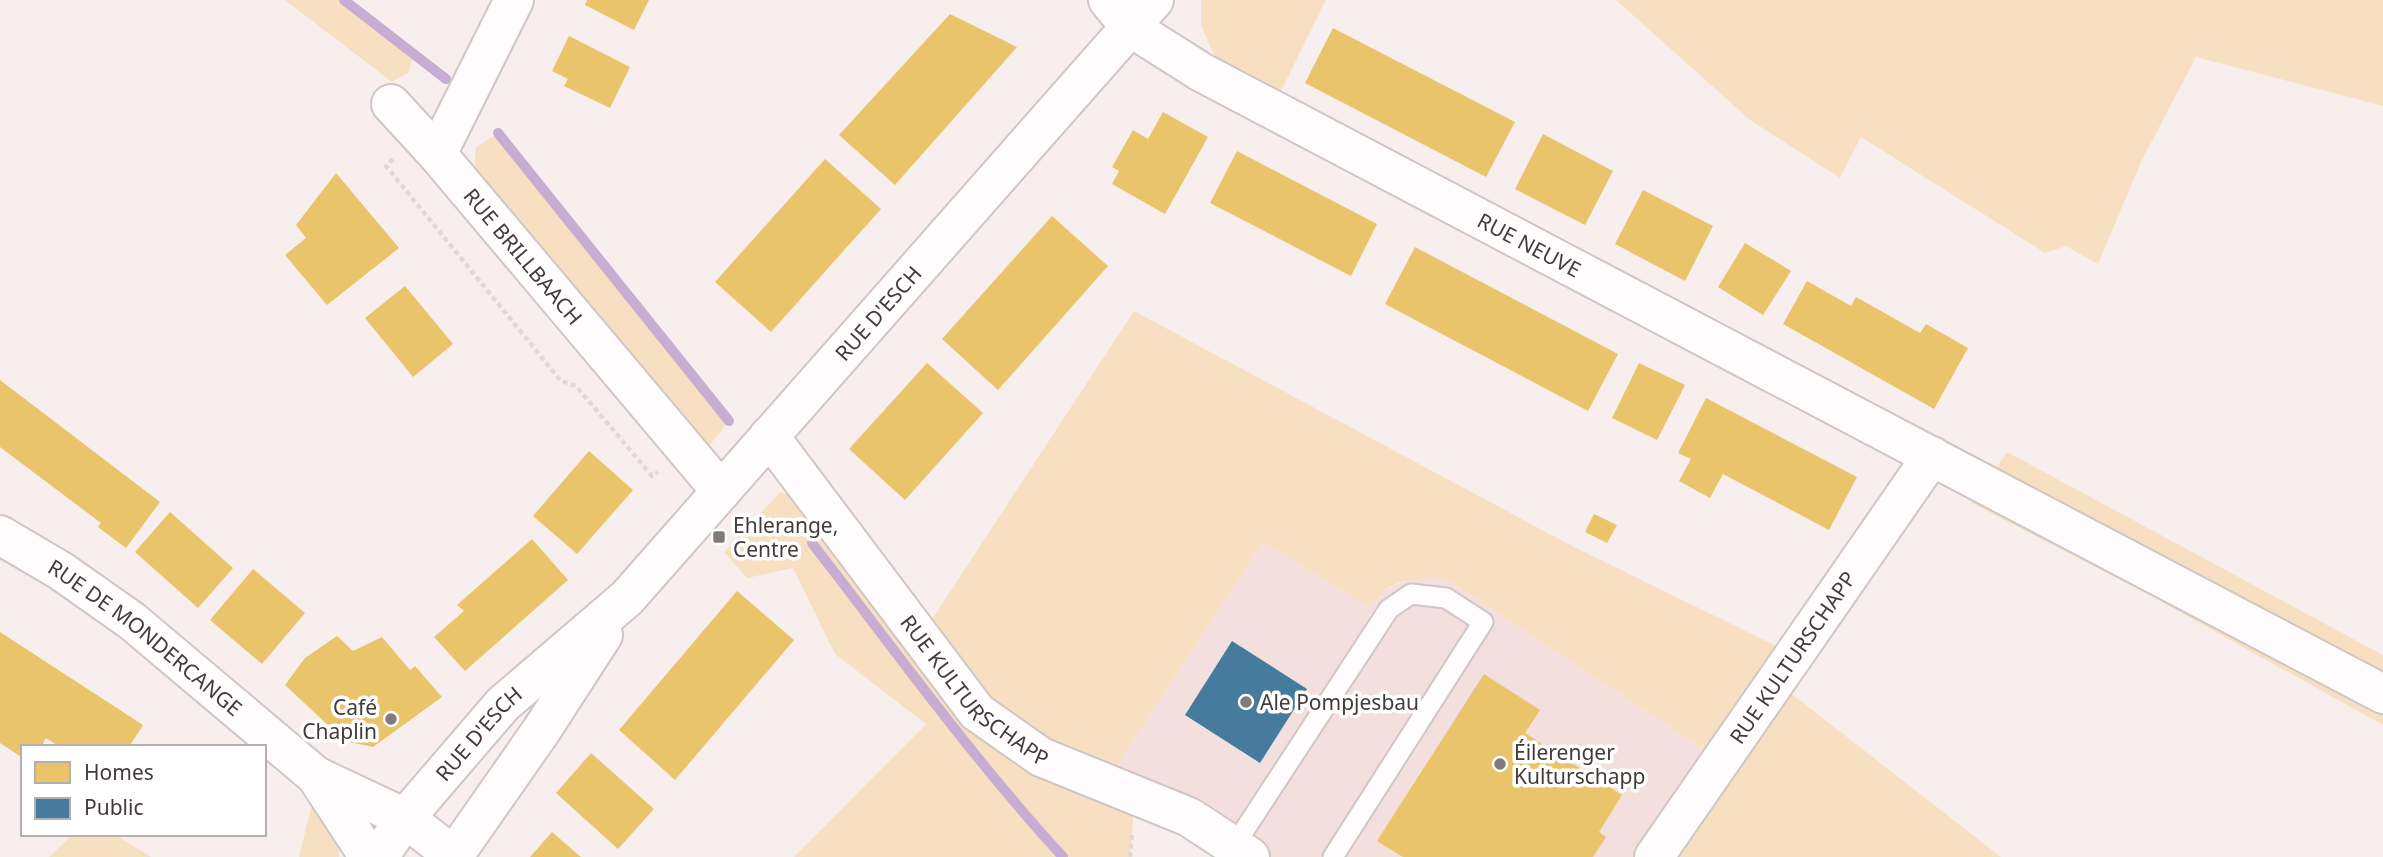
<svg xmlns="http://www.w3.org/2000/svg" width="2383" height="857" font-family="'Noto Sans',sans-serif">
  <style>
    .built { fill: #f4dfdf }
    .green { fill: #f6e0c1 }
    .homes { fill: #e9c46a }
    .public { fill: #457b9d }
    .lines { fill: none; stroke-linecap: round; stroke-linejoin: round }
    .stream { stroke: #c7acd3; stroke-width: 10 }
    .lane-casing { stroke: #d0c6c6; stroke-width: 23 }
    .street-casing { stroke: #d0c6c6; stroke-width: 42 }
    .secondary-casing { stroke: #d0c6c6; stroke-width: 42 }
    .path { stroke: #dedada; stroke-width: 4.5; stroke-dasharray: 5 3.5; stroke-linecap: butt }
    .lane { stroke: #fefcfc; stroke-width: 19 }
    .street { stroke: #fefcfc; stroke-width: 38 }
    .secondary { stroke: #fefcfc; stroke-width: 38 }
    .poi-dot { fill: #837979; stroke: #fff; stroke-width: 2.5 }
    .labels { text-anchor: middle; dominant-baseline: central; stroke-width: 7; stroke-linejoin: round; paint-order: stroke }
    .street-label { font-size: 21px; fill: #443a3a; stroke: #fff }
    .poi-label { font-size: 21px; fill: #443a3a; stroke: #fff; text-anchor: start }
  </style>
  <rect width="100%" height="100%" fill="#f9eeee"/>
  <polygon class="built" points="1263,542 1369,607 1378,593 1416,576 1448,580 1719,760 1654,857 1250,857 1107,781"/>
  <g class="green">
    <polygon points="285,0 344,0 414,55 408,73 392,82"/>
    <polygon points="1201,0 1326,0 1281,91 1216,59 1201,25"/>
    <polygon points="1616,0 2383,0 2383,106 2196,57 2141,162 2098,264 2066,246 2045,253 1861,137 1840,178 1750,120"/>
    <polygon points="498,133 729,421 708,447 474,171 476,147"/>
    <path d="M1134,311l440,236 219,107 -18,27 226,176h-347l64,-98 -270,-179c-31,-4 -60,-2 -79,27l-106,-65 -156,239 28,12 -5,64h-336l132,-133 -91,-70 -42,-86 -46,10 -23,-26 56,-60 39,11 102,133z"/>
    <polygon points="2007,452 2383,655 2383,725 2153,597 1972,503"/>
    <polygon points="311,808 338,830 339,857 299,857"/>
    <polygon points="73,834 114,834 151,857 49,857"/>
  </g>
  <g class="homes">
    <polygon points="587,0 649,0 634,30 585,5"/>
    <polygon points="950,14 1017,47 895,185 839,135"/>
    <polygon points="1333,28 1515,122 1486,177 1305,83"/>
    <polygon points="569,36 630,67 610,108 564,86 568,79 552,71"/>
    <polygon points="1163,112 1208,137 1165,214 1112,184 1119,171 1112,167 1133,130 1148,139"/>
    <polygon points="1543,134 1613,171 1585,225 1515,189"/>
    <polygon points="1237,151 1377,224 1351,276 1210,203"/>
    <polygon points="825,159 881,209 771,332 715,282"/>
    <polygon points="336,173 399,248 327,305 285,255 306,238 296,225"/>
    <polygon points="1643,190 1713,226 1685,281 1615,244"/>
    <polygon points="1052,216 1108,266 998,390 942,339"/>
    <polygon points="1745,243 1791,271 1763,315 1718,287"/>
    <polygon points="1415,247 1618,354 1588,411 1385,304"/>
    <polygon points="1807,281 1851,306 1856,297 1920,333 1926,324 1968,348 1934,409 1783,324"/>
    <polygon points="405,286 453,344 413,377 365,318"/>
    <polygon points="927,363 983,413 905,500 849,449"/>
    <polygon points="1639,363 1685,385 1657,440 1612,418"/>
    <polygon points="0,380 160,502 126,548 98,527 101,523 0,447"/>
    <polygon points="1706,398 1857,477 1829,530 1723,474 1710,498 1679,481 1691,459 1678,453"/>
    <polygon points="589,451 633,490 577,554 533,516"/>
    <polygon points="170,512 233,568 198,608 135,552"/>
    <polygon points="1594,514 1617,525 1607,543 1585,532"/>
    <polygon points="532,539 568,580 465,671 434,637 464,611 457,605"/>
    <polygon points="253,569 305,613 262,664 210,620"/>
    <polygon points="737,591 794,640 675,780 619,730"/>
    <polygon points="0,632 143,725 129,747 60,747 46,738 41,747 23,747 23,758 0,743"/>
    <polygon points="337,636 353,651 382,637 410,670 415,666 442,697 373,747 345,741 285,685 305,658"/>
    <polygon points="1484,674 1540,710 1525,733 1622,795 1599,832 1606,837 1593,857 1403,857 1377,841"/>
    <polygon points="591,753 654,809 618,849 556,793"/>
    <polygon points="552,832 581,857 530,857"/>
  </g>
  <polygon class="public" points="1232,641 1307,689 1260,763 1185,715"/>
  <g class="lines">
    <g class="stream">
      <polyline points="344,0 446,79"/>
      <polyline points="498,133 729,421"/>
      <path d="M812,543c82,106 161,216 251,314"/>
    </g>
    <defs>
      <polyline id="lane" points="1234,846 1389,609 1411,594 1446,598 1483,622 1333,857"/>
      <g id="street">
        <path id="s1" d="M514,0l-77,154 284,337"/>
        <polyline points="1108,0 1130,27"/>
        <polyline points="391,104 437,154"/>
        <path id="s2" d="M769,436l208,276 64,45 148,60 61,40"/>
        <path id="s3" d="M1654,857l278,-401"/>
      </g>
      <g id="secondary">
        <path id="s4" d="M1130,27l71,45 1182,622"/>
        <path id="s5" d="M0,535l61,36 71,50 184,155 89,42 49,38"/>
        <polyline points="316,776 369,857"/>
        <path id="s6" d="M379,857l26,-39 98,-114 124,-106 527,-598"/>
        <polyline points="453,857 541,731 603,635"/>
      </g>
    </defs>
    <use href="#lane" class="lane-casing"/>
    <use href="#street" class="street-casing"/>
    <use href="#secondary" class="secondary-casing"/>
    <g class="path">
      <polyline points="393,159 386,166 561,381 576,386 652,476 658,472"/>
      <polyline points="1130,857 1132,832"/>
    </g>
    <use href="#lane" class="lane"/>
    <use href="#street" class="street"/>
    <use href="#secondary" class="secondary"/>
  </g>
  <g class="poi-dot">
    <rect x="712" y="530" width="14" height="14" rx="3.5"/>
    <circle cx="1246" cy="702" r="7"/>
    <circle cx="391" cy="719" r="7"/>
    <circle cx="1500" cy="764" r="7"/>
  </g>
  <g class="labels">
    <g class="street-label">
      <text stroke="none"><textPath href="#s4" startOffset="455">RUE NEUVE</textPath></text>
      <text stroke="none"><textPath href="#s1" startOffset="306">RUE BRILLBAACH</textPath></text>
      <text stroke="none"><textPath href="#s6" startOffset="740">RUE D'ESCH</textPath></text>
      <text stroke="none"><textPath href="#s5" startOffset="178">RUE DE MONDERCANGE</textPath></text>
      <text stroke="none"><textPath href="#s3" startOffset="243">RUE KULTURSCHAPP</textPath></text>
      <text stroke="none"><textPath href="#s2" startOffset="329">RUE KULTURSCHAPP</textPath></text>
      <text stroke="none"><textPath href="#s6" startOffset="159">RUE D'ESCH</textPath></text>
    </g>
    <g class="poi-label">
      <text x="733" y="525">Ehlerange,<tspan x="733" dy="24">Centre</tspan></text>
      <text x="1260" y="702">Ale Pompjesbau</text>
      <text x="377" y="707" text-anchor="end">Café<tspan x="377" dy="24">Chaplin</tspan></text>
      <text x="1514" y="752">Éilerenger<tspan x="1514" dy="24">Kulturschapp</tspan></text>
    </g>
  </g>
  <rect x="21" y="745" width="245" height="91" fill="#ffffff" stroke="#b4b0b0" stroke-width="2"/>
  <rect x="35" y="762" width="35" height="21" fill="#e9c46a" stroke="#b4b0b0" stroke-width="2"/>
  <text x="84" y="780" font-size="21" fill="#443a3a">Homes</text>
  <rect x="35" y="798" width="35" height="21" fill="#457b9d" stroke="#b4b0b0" stroke-width="2"/>
  <text x="84" y="815" font-size="21" fill="#443a3a">Public</text>
</svg>
